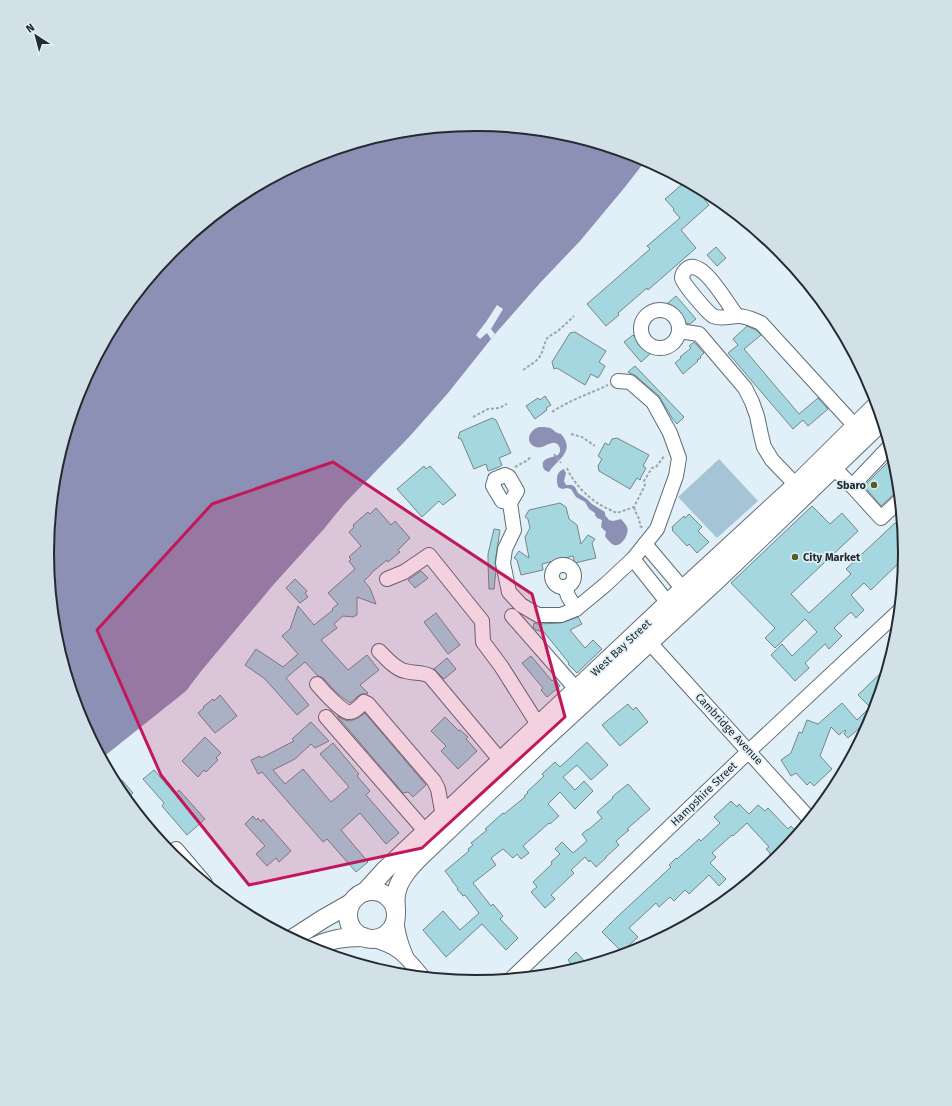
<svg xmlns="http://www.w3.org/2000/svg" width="952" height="1106" font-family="'Fira Sans',sans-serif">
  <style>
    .green { fill: #a5c5d7 }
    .water { fill: #8c90b4 }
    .pier { fill: #e1f0f8 }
    .building { fill: #a5d7e0; stroke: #758688 }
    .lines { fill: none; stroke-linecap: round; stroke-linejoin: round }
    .minor-casing { stroke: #616d75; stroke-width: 16 }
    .major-casing { stroke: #616d75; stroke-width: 20 }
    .path { stroke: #9ba7ad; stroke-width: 2; stroke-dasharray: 3 2; stroke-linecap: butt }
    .minor { stroke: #fff; stroke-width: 14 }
    .major { stroke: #fff; stroke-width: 18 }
    .marked { fill: #c2185b; fill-opacity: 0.2; stroke: #c2185b; stroke-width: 3; stroke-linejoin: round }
    .poi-dot { fill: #545c2a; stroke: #e1f0f8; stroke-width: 1.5 }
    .labels { text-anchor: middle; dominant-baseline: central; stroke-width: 3.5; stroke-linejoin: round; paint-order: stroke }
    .poi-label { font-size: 11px; font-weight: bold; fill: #242a2d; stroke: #e1f0f8; text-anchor: end }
    .street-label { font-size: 11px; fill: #242a2d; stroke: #e1f0f8 }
    .rim { fill: none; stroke: #242a2d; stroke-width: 2 }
  </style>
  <rect width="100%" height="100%" fill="#e1f0f8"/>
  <polygon class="green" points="719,459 758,501 717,538 678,497"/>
  <g class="water">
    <polygon points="476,124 560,132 640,157 646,160 625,187 580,241 540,283 495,334 448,393 410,436 345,503 323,530 274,584 202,670 186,691 102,758 80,717 55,636 47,553 55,469 80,389 119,314 173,249 238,196 312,157 393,132"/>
    <path d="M539,427c4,0 10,0 13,2 4,3 4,4 9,5 15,17 -3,25 -12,38 -5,-1 -7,-4 -6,-10l3,-3 12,-4c2,-3 3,-5 1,-9 -6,-9 -15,4 -23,1 -12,-4 -7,-17 3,-20z"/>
    <path d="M564,469l2,4 -2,8 2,4h6l3,2 3,6 9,6 5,5 13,8v3l4,5 4,1 8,-2c2,3 5,5 6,8 3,7 -6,20 -13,18 -4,-2 -7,-6 -9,-9l1,-4 -5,-5 1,-7 -5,-2 -2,-3v-2l-6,-4 -4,-7 -9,-5 -5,-8 -4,-1 -5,1 -4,-2c-2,-8 -2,-15 6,-18z"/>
  </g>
  <polygon class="pier" points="497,305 503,309 491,329 495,334 491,339 487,333 480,339 476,335 486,322"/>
  <g class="building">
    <polygon points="686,181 700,189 707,196 704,199 709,205 681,230 696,248 648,290 647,288 618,313 619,315 606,326 587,304 650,249 647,246 680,218 673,210 674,209 665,199"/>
    <polygon points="716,247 726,258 717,266 707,255"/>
    <polygon points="676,296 696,319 690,324 686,323 668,303"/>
    <polygon points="747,326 756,330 761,335 744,349 799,414 818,398 828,409 808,426 803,420 793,429 728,353 738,345 733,339"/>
    <polygon points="575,332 606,351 599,362 605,366 600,375 598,378 591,374 585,385 557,368 554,369 552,362 570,333"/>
    <polygon points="633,335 650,354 641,362 624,342"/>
    <polygon points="694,342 704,353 700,357 701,358 697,360 698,361 683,374 675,363 681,358 680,357 691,348 689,346"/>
    <polygon points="635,366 684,417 677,424 672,418 659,396 636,376 628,372"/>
    <polygon points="545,396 551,405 546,408 547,410 535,419 526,406 538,398 540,400"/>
    <polygon points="492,418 496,420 511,453 499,458 502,465 499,467 488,471 486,464 474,469 461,439 458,438 460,432"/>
    <polygon points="617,438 649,455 643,466 646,468 641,477 640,480 637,478 630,489 599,471 598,466 602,459 598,456 605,443 609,445 612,439"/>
    <polygon points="893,457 897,470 899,492 894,494 881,506 864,486"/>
    <polygon points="424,466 426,469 430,466 456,495 443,505 439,501 422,517 397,489"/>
    <polygon points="560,503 566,507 569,519 577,525 581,544 588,535 595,539 592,543 596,558 575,563 573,556 542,564 543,570 521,575 517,560 514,558 519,551 529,558 525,537 530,528 528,519 525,517 529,510"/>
    <polygon points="812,506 830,524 842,513 858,531 791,594 809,613 851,574 846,569 895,523 903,531 905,557 871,590 864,583 851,595 864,610 856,618 851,612 834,628 842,636 829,649 825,644 805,663 809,668 795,681 771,655 782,644 792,656 817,632 805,619 775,648 765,638 775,628 731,583"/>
    <polygon points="376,508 391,525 395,521 410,538 398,550 400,552 388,562 387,560 371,573 371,574 364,581 370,588 376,604 357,597 357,615 353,617 343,616 334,624 337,628 321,640 348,670 367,655 379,670 360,685 368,693 367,694 362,694 358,696 350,703 338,694 323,678 318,676 305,662 286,678 309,705 297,715 265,679 245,665 256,649 283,667 298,654 282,636 290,629 298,606 314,625 333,610 332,609 338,604 328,593 355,569 349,561 351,559 349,557 361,546 349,532 354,527 353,525 368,512 370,514"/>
    <polygon points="689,514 702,527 698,531 709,542 697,553 689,544 687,546 672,530 673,529 672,527 684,516 685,518"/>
    <polygon points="494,529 500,530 498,543 495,562 496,570 494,589 489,589 488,563 488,554"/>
    <polygon points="421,571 428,578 415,588 408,580"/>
    <polygon points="295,579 307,591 305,593 308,597 300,603 286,588"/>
    <polygon points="436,613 460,645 448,654 424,622"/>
    <polygon points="578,617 582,624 570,630 585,648 593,640 602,649 577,673 568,664 569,663 544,632 536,630 533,627 534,623 538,624 561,623"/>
    <polygon points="531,656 552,681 555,679 560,686 547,697 541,690 543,688 522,663"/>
    <polygon points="447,658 456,669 444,679 434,669"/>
    <polygon points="888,666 873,716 848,738 844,734 846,731 845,730 839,735 831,727 820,756 832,769 814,786 810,782 807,785 796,773 791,776 781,760 791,753 799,732 802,733 807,720 818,724 842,703 857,720 870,707 858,695"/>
    <polygon points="220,695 237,716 215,733 198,713 204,708 203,707 213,699 214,701"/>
    <polygon points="628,704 633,710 636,707 648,722 620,746 602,725"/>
    <polygon points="365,713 426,785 413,797 408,792 403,793 337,716 345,720 350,721 358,718"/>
    <polygon points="445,717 459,731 460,730 468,737 466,739 477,751 458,769 441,751 446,746 431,731"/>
    <polygon points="311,722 329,741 315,748 311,744 295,759 273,770 285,784 303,769 331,802 349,787 320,754 333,743 359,774 357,776 370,791 366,795 399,833 386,844 360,813 341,830 368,862 356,872 327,839 323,842 262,772 258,774 251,760 260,756 261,758 294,741 292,739"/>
    <polygon points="205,737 221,753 216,758 218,760 206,772 204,770 198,777 182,761"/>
    <polygon points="587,742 608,765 591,780 577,765 563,777 575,790 584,781 593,791 575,809 560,792 548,804 559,816 550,824 549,823 523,846 529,853 521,859 517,854 513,858 503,849 491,858 496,865 473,883 491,906 493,904 503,916 500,919 518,938 506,950 482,924 446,957 423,930 443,911 460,930 479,913 465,895 463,896 457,889 458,888 452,881 452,880 445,871 469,851 468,849 473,845 471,843 487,830 485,829 503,813 504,814 525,797 524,796 528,793 527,792 544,776 542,774 555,762 560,767"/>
    <polygon points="154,770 175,794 179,790 205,819 187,835 162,806 164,803 143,779"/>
    <polygon points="122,780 133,793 125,799 119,791 116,785"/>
    <polygon points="628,784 650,809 627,829 629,830 616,841 619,845 606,857 606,858 596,867 590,860 589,862 585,857 571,870 574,873 551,895 555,899 545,908 531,892 537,887 533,882 552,864 551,862 560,854 555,849 562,842 573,853 587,841 582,834 588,829 588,830 602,818 597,812 613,798 612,797"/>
    <polygon points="731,801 737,807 739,804 749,814 758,805 765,811 768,808 788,829 791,826 798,833 779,857 769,865 770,853 766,849 769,847 747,823 733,836 732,835 712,853 716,857 710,863 726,879 719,886 709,875 689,894 685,890 674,901 670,897 659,907 656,903 629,928 638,937 622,952 602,932 617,917 671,867 669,865 676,858 677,859 699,839 701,841 720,823 714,817"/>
    <polygon points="253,816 256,820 258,818 261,822 263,819 291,851 279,862 276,858 267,866 256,854 265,846 245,824"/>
    <polygon points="576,952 588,965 562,973 571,964 568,960"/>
  </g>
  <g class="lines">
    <defs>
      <g id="minor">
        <circle cx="660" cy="329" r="19"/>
        <path d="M737,316c-9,-12 -23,-36 -34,-44 -2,-2 -6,-4 -9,-5 -6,-1 -12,5 -12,11 1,6 25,34 31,38 9,4 17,0 25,0 8,0 16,4 23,7l94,103"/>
        <polyline points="679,331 699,334 745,388 752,402 757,416 761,435 764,447 772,460 796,485"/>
        <polyline points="834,468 852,486 890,446"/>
        <polyline points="852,486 881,518 900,500"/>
        <polyline points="510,503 502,501 493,486 495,479 505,475 509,477 517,491 510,503 514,530 505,549 503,563 509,592 521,605 538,615 561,615 576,609 605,585 633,559 657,529 676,476 679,458 670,433 653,402 630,382 618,381"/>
        <polyline points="645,544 683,589"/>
        <polyline points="633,559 668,603"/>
        <circle cx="563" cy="576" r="11"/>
        <polyline points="387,579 404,572 429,555 482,621 483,642 501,666 539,726"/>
        <polyline points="565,587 568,596 576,609"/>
        <polyline points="512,616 577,690"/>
        <polyline points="650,643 807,816 811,818"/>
        <path d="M379,651c7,7 16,18 26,20 9,3 16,0 25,5l71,85"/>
        <path d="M317,684c6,7 23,26 31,28 6,1 12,-6 16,-10l4,2 66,77 4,8 5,27"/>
        <polyline points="326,717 426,832"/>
        <polyline points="176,849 205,883"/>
        <path d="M396,917c1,14 4,26 10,39"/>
        <path d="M370,939c28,7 35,16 53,38"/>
        <polyline points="511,979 749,751 899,611"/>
      </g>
      <g id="major">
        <circle cx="372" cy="915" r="24"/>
        <polyline points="365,892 385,870 668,603 796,485 877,405"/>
        <path d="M396,911c0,-5 -1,-11 0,-16 2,-16 15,-29 26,-40l115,-109 180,-166 165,-159"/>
        <polyline points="292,939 323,919 351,903"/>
        <path d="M310,949c19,-10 33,-12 54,-12"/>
      </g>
    </defs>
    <use href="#minor" class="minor-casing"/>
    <use href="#major" class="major-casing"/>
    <g class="path">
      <polyline points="523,370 536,361 541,355 546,340 548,337 558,331 574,316"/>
      <path d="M552,412c18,-12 37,-18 56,-27"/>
      <polyline points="473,417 488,409 499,408 507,404"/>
      <polyline points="571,434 582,437 595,446"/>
      <polyline points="554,454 561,463"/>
      <polyline points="515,467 528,460 531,456"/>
      <path d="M567,468c5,13 20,29 32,36 6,4 12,6 18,9l17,-6 11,-22 -1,-4 8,-13 4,-1 9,-12"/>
      <path d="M634,507c2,8 6,10 6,19l3,2"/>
    </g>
    <use href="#minor" class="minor"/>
    <use href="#major" class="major"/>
  </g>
  <path class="marked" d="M333,462l199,132 33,123 -143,131 -173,37 -88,-110 -64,-145 115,-126z"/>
  <g class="poi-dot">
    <circle cx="874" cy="485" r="4"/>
    <circle cx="795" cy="557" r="4"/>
  </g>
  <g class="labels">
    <g class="poi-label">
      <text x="866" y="485">Sbaro</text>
      <text x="803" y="557" text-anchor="start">City Market</text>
    </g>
    <g class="street-label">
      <text transform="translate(621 648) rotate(-43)">West Bay Street</text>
      <text transform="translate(729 729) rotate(47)">Cambridge Avenue</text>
      <text transform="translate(704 794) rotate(-44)">Hampshire Street</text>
    </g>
  </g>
  <path d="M0 0H952V1106H0ZM54 553a422 422 0 1 1 844 0a422 422 0 1 1-844 0Z" fill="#d2e0e8" fill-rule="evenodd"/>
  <path class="rim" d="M54 553a422 422 0 1 1 844 0a422 422 0 1 1-844 0Z"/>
  <g transform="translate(36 36) rotate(324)" stroke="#e1f0f8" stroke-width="3" paint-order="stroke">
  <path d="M0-3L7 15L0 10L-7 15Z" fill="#242a2d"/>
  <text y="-6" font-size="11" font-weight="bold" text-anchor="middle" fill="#242a2d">N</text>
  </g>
</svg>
